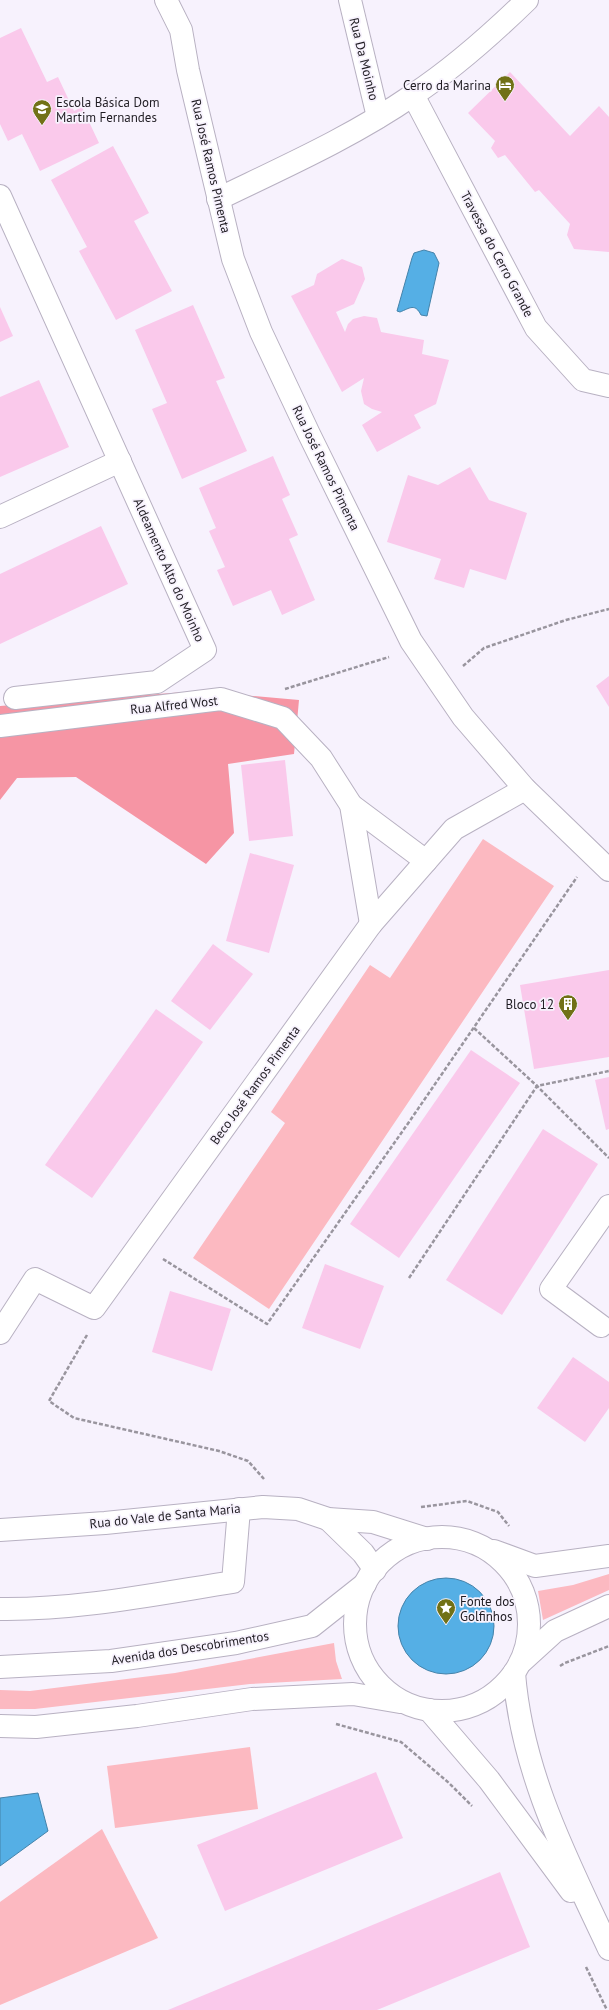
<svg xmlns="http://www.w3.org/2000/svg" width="609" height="2010" font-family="'PT Sans',sans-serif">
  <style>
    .green { fill: #fcb9c1 }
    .forest { fill: #f695a4 }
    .water { fill: #55afe5; stroke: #4583aa }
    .building { fill: #fac9eb }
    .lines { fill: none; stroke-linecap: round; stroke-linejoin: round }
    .minor-casing { stroke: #b8b1c2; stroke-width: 24 }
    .major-casing { stroke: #b8b1c2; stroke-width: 24 }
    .path { stroke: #99959e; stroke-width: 2.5; stroke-dasharray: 4 2; stroke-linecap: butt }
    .minor { stroke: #fff; stroke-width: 22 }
    .major { stroke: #fff; stroke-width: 22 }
    .labels { text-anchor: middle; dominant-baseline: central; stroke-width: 3.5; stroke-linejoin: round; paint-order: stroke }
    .street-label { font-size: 13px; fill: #1f1c22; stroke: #f7f2fd }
    .poi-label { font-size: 13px; fill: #1f1c22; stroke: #f7f2fd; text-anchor: end }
  </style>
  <rect width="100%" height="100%" fill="#f7f2fd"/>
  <g class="green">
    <polygon points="483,839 554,886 269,1309 193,1258 285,1123 271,1112 370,965 390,978"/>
    <polygon points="609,1574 609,1590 543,1620 538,1591 573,1585"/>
    <polygon points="334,1643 336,1661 342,1679 250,1684 35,1709 0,1709 0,1690 30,1691 175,1673"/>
    <polygon points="250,1747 258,1809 115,1828 107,1766"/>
    <polygon points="102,1829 158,1938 0,2005 0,1902"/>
  </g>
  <polygon class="forest" points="198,691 299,700 294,754 228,764 234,833 206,864 76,777 17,778 0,800 0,706"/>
  <g class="water">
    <path d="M424,250l10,3 5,10 -12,53 -6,-1c-6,-12 -11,-7 -21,-3l-3,-1 15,-53 2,-5z"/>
    <circle cx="446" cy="1626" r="48"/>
    <polygon points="38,1793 48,1831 0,1866 0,1798"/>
  </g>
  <g class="building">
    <polygon points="21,28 47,82 58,77 74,111 82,107 99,143 40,171 22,134 8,141 0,124 0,38"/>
    <polygon points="510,72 570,136 599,106 609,117 609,252 574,249 567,235 570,224 539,190 535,192 505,155 498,158 491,148 495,141 468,113"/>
    <polygon points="113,146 149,213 134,221 172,291 116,320 79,251 87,247 51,180"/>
    <polygon points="342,259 362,267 365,279 354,304 336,312 345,332 348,324 353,319 364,316 377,318 381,332 424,340 422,354 449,360 436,404 414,415 421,428 377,452 362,425 382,412 372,409 364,404 361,391 364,378 342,392 291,296 314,285 317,274"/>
    <polygon points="193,305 225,378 216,381 247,451 182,479 152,409 167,403 135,330"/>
    <polygon points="0,307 13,336 0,342"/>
    <polygon points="39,380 69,447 0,477 0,397"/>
    <polygon points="273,456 290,495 282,499 298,535 289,539 315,600 282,615 271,590 233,606 217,570 225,567 209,531 216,528 199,488"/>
    <polygon points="470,467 489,500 527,513 506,580 470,569 464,588 434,579 441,559 387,542 408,475 438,485"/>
    <polygon points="101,526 128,584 0,644 0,574"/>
    <polygon points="609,676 609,707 596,686"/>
    <polygon points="285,760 293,836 249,841 241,765"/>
    <polygon points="250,853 294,865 269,953 226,941"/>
    <polygon points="213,944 253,974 210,1030 171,1001"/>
    <polygon points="609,970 609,1057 534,1069 520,985"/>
    <polygon points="156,1009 203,1042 92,1198 45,1165"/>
    <polygon points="471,1050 520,1083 399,1258 350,1224"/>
    <polygon points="609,1077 609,1129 606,1130 595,1080"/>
    <polygon points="543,1129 598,1164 502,1315 446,1280"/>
    <polygon points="325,1264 384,1286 360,1349 302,1328"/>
    <polygon points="170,1291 231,1309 212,1371 152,1352"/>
    <polygon points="573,1357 609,1382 609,1408 585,1442 537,1408"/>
    <polygon points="376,1772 403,1838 225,1911 197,1845"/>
    <polygon points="500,1872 530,1947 377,2010 168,2010"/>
  </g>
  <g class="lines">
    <defs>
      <g id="minor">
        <polyline points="166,0 181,30 188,70 233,259 261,332 309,434 411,641 463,717 525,789 609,870"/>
        <polyline points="350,0 378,117"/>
        <polyline points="413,95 536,328 583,380 609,386"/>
        <polyline points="0,196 205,650 157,682 15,698"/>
        <path d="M218,199c66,-32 134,-62 195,-104 41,-27 79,-61 114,-95"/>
        <polyline points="0,517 120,461"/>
        <polyline points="0,726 221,699 283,718 321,758 351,805 371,924"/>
        <polyline points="351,805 426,861"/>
        <polyline points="601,1326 551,1289 609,1206"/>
        <polyline points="0,1333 35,1279 94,1308 371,924 454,829 525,789"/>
        <polyline points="328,1519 363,1553 375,1570"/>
        <polyline points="0,1530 105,1523 263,1507 298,1509 328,1519 373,1522 427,1539"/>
        <path d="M0,1609c78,1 156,-15 233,-27l6,-73"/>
      </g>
      <g id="major">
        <circle cx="442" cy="1624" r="87"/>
        <polyline points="494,1551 535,1566 609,1556"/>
        <polyline points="522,1661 555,1631 609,1606"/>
        <polyline points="0,1667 111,1661 236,1643 312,1626 365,1584"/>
        <path d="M514,1673c8,101 53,186 95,276"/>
        <polyline points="429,1710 489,1780 571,1891"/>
        <polyline points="0,1726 36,1727 137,1716 252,1699 353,1694 400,1702"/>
      </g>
    </defs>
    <use href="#minor" class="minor-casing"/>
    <use href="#major" class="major-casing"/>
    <g class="path">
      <polyline points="463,666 484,648 566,620 609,609"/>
      <polyline points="285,689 389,657"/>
      <polyline points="474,1028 537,1086 609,1158"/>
      <polyline points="163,1259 267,1324 409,1122 577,877"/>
      <polyline points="409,1278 537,1086 609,1071"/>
      <polyline points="87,1335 49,1401 74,1418 219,1451 248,1461 264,1479"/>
      <polyline points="421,1507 467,1501 498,1512 509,1526"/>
      <polyline points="560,1666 565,1663 609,1646"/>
      <polyline points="336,1724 401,1742 449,1783 472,1806"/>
      <polyline points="586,1967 607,2010"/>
    </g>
    <use href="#minor" class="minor"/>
    <use href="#major" class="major"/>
  </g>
  <defs>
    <symbol id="hotel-pin" viewBox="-11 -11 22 30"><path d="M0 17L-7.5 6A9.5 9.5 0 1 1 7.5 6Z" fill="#717116" stroke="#f7f2fd"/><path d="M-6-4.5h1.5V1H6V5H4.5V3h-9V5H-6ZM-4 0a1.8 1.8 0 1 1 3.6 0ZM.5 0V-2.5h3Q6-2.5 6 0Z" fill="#fff"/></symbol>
    <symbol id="school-pin" viewBox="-11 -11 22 30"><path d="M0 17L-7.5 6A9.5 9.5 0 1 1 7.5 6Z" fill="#717116" stroke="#f7f2fd"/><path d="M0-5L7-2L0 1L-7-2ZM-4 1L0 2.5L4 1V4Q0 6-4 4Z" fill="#fff"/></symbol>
    <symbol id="building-pin" viewBox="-11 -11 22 30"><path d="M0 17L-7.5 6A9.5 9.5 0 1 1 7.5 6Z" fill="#717116" stroke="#f7f2fd"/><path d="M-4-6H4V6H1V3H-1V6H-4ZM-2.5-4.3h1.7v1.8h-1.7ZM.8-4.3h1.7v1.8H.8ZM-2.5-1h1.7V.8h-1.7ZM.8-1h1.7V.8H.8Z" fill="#fff"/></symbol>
    <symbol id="sight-pin" viewBox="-11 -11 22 30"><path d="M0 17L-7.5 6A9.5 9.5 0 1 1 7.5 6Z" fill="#717116" stroke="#f7f2fd"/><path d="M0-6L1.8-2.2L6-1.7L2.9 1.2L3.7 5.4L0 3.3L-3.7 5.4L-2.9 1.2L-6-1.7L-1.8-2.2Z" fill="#fff"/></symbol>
  </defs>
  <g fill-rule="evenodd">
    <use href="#hotel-pin" x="494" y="74" width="22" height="30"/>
    <use href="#school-pin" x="31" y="98" width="22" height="30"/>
    <use href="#building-pin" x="557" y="993" width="22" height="30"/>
    <use href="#sight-pin" x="435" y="1597" width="22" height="30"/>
  </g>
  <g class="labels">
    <g class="street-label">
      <text transform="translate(364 59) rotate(76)">Rua Da Moinho</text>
      <text transform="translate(211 166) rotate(77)">Rua José Ramos Pimenta</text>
      <text transform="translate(497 254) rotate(62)">Travessa do Cerro Grande</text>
      <text transform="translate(326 468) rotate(64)">Rua José Ramos Pimenta</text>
      <text transform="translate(169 570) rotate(66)">Aldeamento Alto do Moinho</text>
      <text transform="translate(174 705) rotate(-6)">Rua Alfred Wost</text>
      <text transform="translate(255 1085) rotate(-54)">Beco José Ramos Pimenta</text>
      <text transform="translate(165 1516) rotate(-6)">Rua do Vale de Santa Maria</text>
      <text transform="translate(190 1648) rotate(-9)">Avenida dos Descobrimentos</text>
    </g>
    <g class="poi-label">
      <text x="491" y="85">Cerro da Marina</text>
      <text x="56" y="102" text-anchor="start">Escola Básica Dom<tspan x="56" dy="15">Martim Fernandes</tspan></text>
      <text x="554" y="1004">Bloco 12</text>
      <text x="460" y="1601" text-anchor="start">Fonte dos<tspan x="460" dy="15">Golfinhos</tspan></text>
    </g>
  </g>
</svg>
